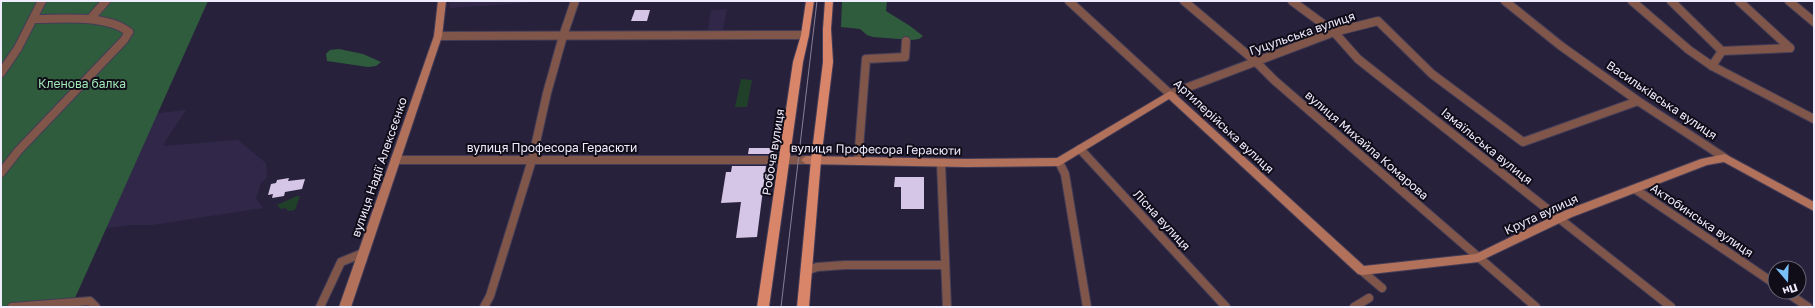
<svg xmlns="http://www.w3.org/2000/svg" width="1815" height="308" font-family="'Golos Text',sans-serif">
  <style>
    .built { fill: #312849 }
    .green { fill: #20402a }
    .forest { fill: #2f5c3d }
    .building { fill: #d5c6e8 }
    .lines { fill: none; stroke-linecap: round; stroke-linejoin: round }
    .street-casing { stroke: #443d57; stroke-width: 10 }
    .secondary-casing { stroke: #443d57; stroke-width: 2 }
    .primary-casing { stroke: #443d57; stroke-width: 2 }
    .street { stroke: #7f5649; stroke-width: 8 }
    .secondary { fill: #b2715b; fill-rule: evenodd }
    .primary { fill: #d98569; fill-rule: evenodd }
    .tram { stroke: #857f97; stroke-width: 1 }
    .labels { text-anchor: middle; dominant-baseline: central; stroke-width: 4; stroke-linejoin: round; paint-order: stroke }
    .street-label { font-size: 12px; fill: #f0ecff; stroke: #100d19 }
    .park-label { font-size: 12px; fill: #a0e7b4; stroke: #100d19 }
  </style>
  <rect width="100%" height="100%" fill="#28213c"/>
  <g class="built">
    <polygon points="449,1 553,1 450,8"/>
    <polygon points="727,9 723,30 708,30 711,10"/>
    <polygon points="186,110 166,140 164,146 238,140 266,163 267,177 261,183 256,198 263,208 152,225 131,225 42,236 1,220 91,121"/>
  </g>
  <g class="green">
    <polygon points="741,79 752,80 747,107 735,107"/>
    <polygon points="297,196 300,196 295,210 288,211 286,208 281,209 277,205"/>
  </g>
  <g class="forest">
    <polygon points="1,1 208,1 71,307 1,307"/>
    <polygon points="842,1 887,1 886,11 910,26 923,36 919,39 912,40 873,37 867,35 860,29 841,27"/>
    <polygon points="339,49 363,54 381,62 376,66 368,67 327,61 326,54 330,50"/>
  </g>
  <g class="building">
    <polygon points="635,10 650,10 647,21 631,21"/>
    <polygon points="749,148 774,148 773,154 748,154"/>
    <polygon points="732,166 766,166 757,237 736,238 741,202 721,203 726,172 731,172"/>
    <polygon points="895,177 924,177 924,209 901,209 901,187 894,187"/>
    <polygon points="289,178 288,181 305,179 302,189 285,192 284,196 272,198 273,194 268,195 271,184 276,183 277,180"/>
  </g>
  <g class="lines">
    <defs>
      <g id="street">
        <polyline points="1069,1 1170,94 1334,32 1378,21 1432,74 1523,142 1638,101"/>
        <polyline points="1184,1 1255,61 1274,80 1536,307"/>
        <polyline points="1292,1 1334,32 1358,59 1671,307"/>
        <polyline points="1505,1 1561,46 1638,101 1725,158"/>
        <polyline points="1632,1 1689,50 1712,66 1814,119"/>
        <polyline points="1671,1 1722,51"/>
        <polyline points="1739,1 1790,48"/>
        <polyline points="1789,1 1814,22"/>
        <polyline points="90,19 106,1"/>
        <polyline points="438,36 805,35"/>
        <polyline points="1722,51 1790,48"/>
        <polyline points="1712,66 1722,51"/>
        <polyline points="1,73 18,48 42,1"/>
        <polyline points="1080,149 1226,307"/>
        <polyline points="395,160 806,160"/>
        <polyline points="858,161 866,59 905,57 906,41"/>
        <polyline points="1059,162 1065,174 1087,307"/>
        <polyline points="941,163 947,307"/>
        <path d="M1,173l17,-22 106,-111 5,-8c-23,-18 -67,-13 -95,-13"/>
        <polyline points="1635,189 1775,284"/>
        <polyline points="806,271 817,267 845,265 945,265"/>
        <polyline points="1362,271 1382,288"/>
        <polyline points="1786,292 1808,307"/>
        <polyline points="12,307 90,301 96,307"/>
        <polyline points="320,307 341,262 363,253"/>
        <polyline points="484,307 490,296 532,160 547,93 563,36 575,1"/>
        <polyline points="1354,307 1369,298"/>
      </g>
      <g id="secondary">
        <polygon points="438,1 446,1 442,36 351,307 339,307 434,36"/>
        <polygon points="1170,91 1173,92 1364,266 1476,254 1564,211 1701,159 1725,154 1814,202 1814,211 1724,162 1707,165 1572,217 1478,262 1362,275 1358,274 1169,99 1059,166 966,167 806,164 801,160 806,156 966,159 1057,158"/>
      </g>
      <g id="primary">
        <polygon points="806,1 814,1 809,35 803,62 769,307 757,307 793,62 801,35"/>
        <polygon points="825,1 833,1 831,29 833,62 821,160 809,307 797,307 811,160 823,62 823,29"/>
      </g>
    </defs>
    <use href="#street" class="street-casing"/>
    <use href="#secondary" class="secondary-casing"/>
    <use href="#primary" class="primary-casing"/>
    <use href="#street" class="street"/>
    <use href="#secondary" class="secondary"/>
    <use href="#primary" class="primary"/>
    <polyline class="tram" points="781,307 817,1"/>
  </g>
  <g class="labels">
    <g class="street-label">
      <text transform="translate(1302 33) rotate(-19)">Гуцульська вулиця</text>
      <text transform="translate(1662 100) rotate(34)">Васильківська вулиця</text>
      <text transform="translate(1224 126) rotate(43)">Артилерійська вулиця</text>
      <text transform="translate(1367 145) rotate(41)">вулиця Михайла Комарова</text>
      <text transform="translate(1487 146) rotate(39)">Ізмаїльська вулиця</text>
      <text x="552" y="147">вулиця Професора Герасюти</text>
      <text transform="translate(876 149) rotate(1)">вулиця Професора Герасюти</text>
      <text transform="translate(773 152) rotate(-81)">Робоча вулиця</text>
      <text transform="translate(379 167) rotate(-71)">вулиця Надії Алексєєнко</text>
      <text transform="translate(1541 214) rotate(-25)">Крута вулиця</text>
      <text transform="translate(1162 220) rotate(47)">Лісна вулиця</text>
      <text transform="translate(1702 220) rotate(34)">Актобинська вулиця</text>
    </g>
    <g class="park-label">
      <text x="82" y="83">Кленова балка</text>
    </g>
  </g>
  <rect width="1815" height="308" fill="none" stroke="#f0ecff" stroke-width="4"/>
  <g transform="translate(1787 280) rotate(161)"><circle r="19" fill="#100d19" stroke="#6a6675"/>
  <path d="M0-3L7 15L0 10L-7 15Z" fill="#79bff8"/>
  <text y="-6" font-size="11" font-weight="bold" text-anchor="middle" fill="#f0ecff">Пн</text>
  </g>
</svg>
